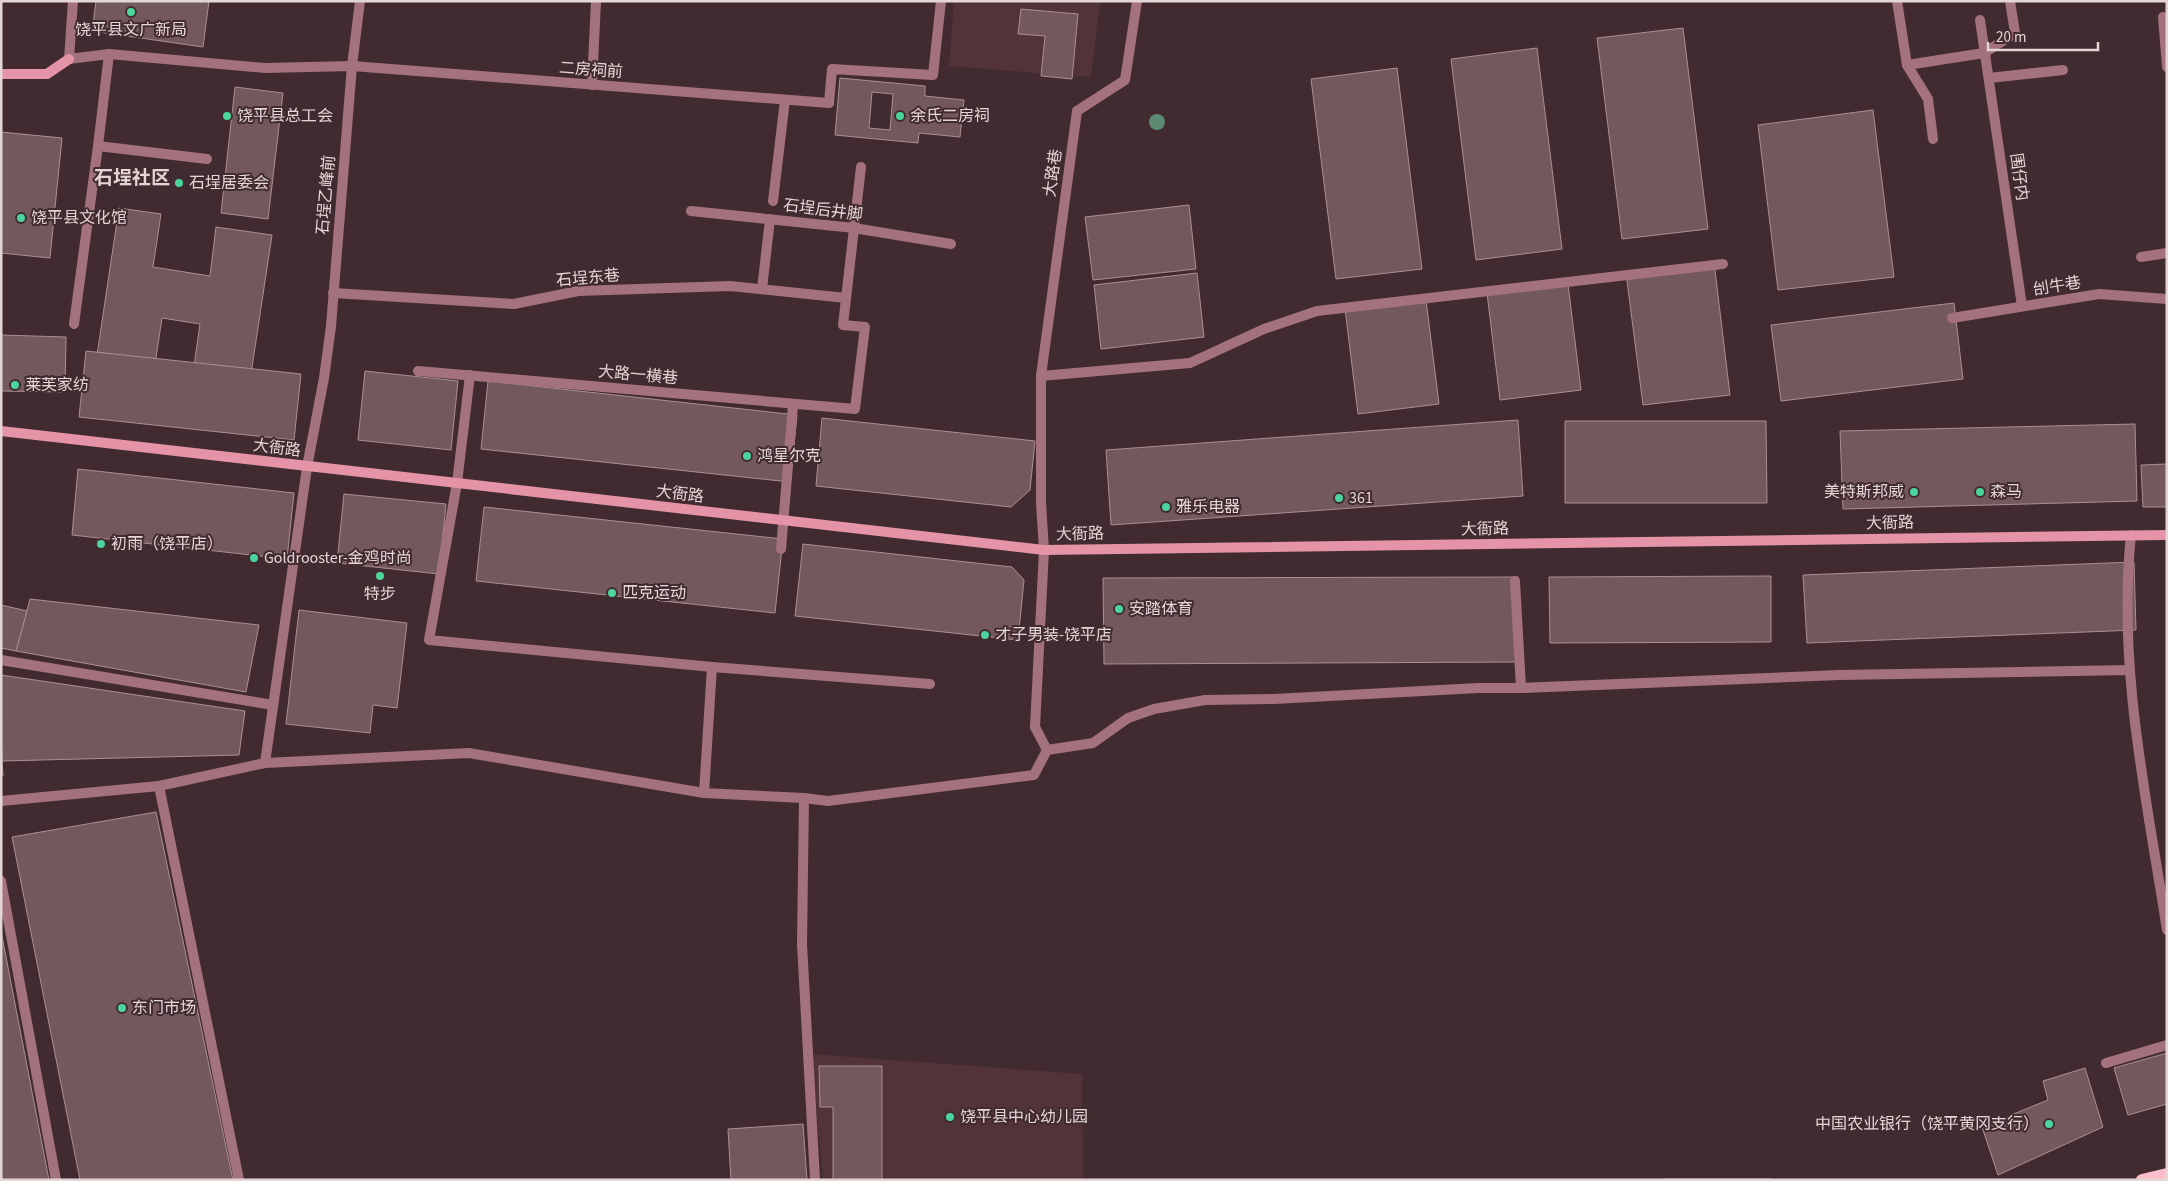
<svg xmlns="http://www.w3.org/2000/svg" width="2168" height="1181" font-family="'Source Sans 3','Noto Sans SC',sans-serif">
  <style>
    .built { fill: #513339 }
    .building { fill: #73595e; stroke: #ac8f95; fill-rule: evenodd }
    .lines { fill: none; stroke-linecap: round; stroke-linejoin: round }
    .lane { stroke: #a4727c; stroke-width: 10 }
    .street { stroke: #a4727c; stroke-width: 10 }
    .secondary { stroke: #e494a6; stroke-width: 10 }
    .primary { stroke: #fcbdca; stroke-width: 12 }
    .tree { fill: #5d8a73 }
    .poi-dot { fill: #4bd49b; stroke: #422b30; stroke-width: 2 }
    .labels { text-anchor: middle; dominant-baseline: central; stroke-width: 4; stroke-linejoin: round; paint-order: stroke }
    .poi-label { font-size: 16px; fill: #e4d5d7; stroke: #422b30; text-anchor: start }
    .street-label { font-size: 16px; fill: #e4d5d7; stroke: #422b30 }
    .quarter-label { font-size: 19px; font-weight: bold; fill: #e4d5d7; stroke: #422b30 }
  </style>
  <rect width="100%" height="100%" fill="#422b30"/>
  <g class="built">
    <polygon points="954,1 1100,1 1091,77 949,66"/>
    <polygon points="811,1054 1082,1074 1083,1180 823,1180"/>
  </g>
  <g class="building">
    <polygon points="96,1 209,1 203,47 92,31"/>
    <polygon points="1021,9 1078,14 1072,79 1041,76 1045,36 1018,34"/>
    <polygon points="1683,28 1708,229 1622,239 1597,38"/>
    <polygon points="1537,48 1562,249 1476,260 1451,59"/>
    <polygon points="1397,68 1422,269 1336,279 1311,79"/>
    <path d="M840,78l85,8v10l39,4 -4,37 -41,-4 -1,10 -83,-8zM872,92l21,2 -3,36 -21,-2z"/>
    <polygon points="235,87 283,93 268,219 221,213"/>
    <polygon points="1873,110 1894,277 1778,290 1758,125"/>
    <polygon points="1,132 62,138 50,258 1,253"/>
    <polygon points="1189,205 1196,269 1093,280 1085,217"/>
    <polygon points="119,208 161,214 153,267 210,276 216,227 272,235 251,374 194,366 200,324 162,318 155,364 97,355"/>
    <polygon points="1714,262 1730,395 1643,405 1626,273"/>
    <polygon points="1197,273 1204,337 1101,349 1094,285"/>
    <polygon points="1568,284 1581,390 1500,400 1487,293"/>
    <polygon points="1426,300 1439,404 1358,414 1345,309"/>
    <polygon points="1954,303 1963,379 1781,401 1771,325"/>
    <polygon points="1,335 66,337 65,392 1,391"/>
    <polygon points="86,351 301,374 294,440 79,417"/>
    <polygon points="365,371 458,381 451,450 358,440"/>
    <polygon points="488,381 797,415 790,482 481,449"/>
    <polygon points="822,418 1035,441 1030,490 1011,507 816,486"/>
    <polygon points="1518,420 1523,496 1111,525 1106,450"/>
    <polygon points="1565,421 1766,421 1767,503 1565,503"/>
    <polygon points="2135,424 2137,501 1843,509 1840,431"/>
    <polygon points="2167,464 2167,507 2143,507 2141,465"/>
    <polygon points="78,469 294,493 287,559 72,535"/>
    <polygon points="344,494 446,504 439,574 337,563"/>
    <polygon points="484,507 783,539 775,613 476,581"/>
    <polygon points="803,544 1012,567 1024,580 1018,640 795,616"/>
    <polygon points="2134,562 2136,630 1807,643 1803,575"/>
    <polygon points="1771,576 1771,642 1550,643 1549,577"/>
    <polygon points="1518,577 1518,662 1104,664 1103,578"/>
    <polygon points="30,599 259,625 246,692 16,651"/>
    <polygon points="1,605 27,611 16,651 1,648"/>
    <polygon points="299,610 407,623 397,708 373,705 370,733 286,724"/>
    <polygon points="1,675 245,711 239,755 2,761"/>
    <polygon points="1,750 2,761 3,776 1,776"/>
    <polygon points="156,812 233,1180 80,1180 12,837"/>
    <polygon points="1,931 49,1180 1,1180"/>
    <polygon points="2167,1053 2167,1104 2128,1115 2114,1068"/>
    <polygon points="819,1066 882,1066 882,1180 833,1180 833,1107 820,1107"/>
    <polygon points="2085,1068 2103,1127 1998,1175 1982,1127 2048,1100 2043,1081"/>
    <polygon points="803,1124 807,1180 731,1180 728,1129"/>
    <rect x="1665" y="1179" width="106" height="1"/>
  </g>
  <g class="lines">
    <g class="lane">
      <polyline points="1897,1 1907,65 1984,53 2015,33 2010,1"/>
      <polyline points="2163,17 2167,67"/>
      <polyline points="1980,20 2022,306"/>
      <polyline points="1907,65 1928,99 1933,139"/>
      <polyline points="1989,78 2063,70"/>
      <polyline points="592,85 596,1"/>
      <polyline points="829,103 832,69 933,75 941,1"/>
      <polyline points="1077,111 1125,80 1137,1"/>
      <polyline points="773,201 785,100"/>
      <polyline points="691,211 854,228 951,244"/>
      <polyline points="2141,257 2167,253"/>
      <polyline points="762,289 770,219"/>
      <polyline points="333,293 514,304 578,291 730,286 846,298"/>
      <polyline points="418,371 855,409 865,327 843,325 861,167"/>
      <polyline points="470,375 457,483 429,640 712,667 930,684"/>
      <polyline points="307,467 324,378 331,326"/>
      <path d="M2131,535c-14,132 16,265 36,395"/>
      <polyline points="781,549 793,405"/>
      <polyline points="1515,581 1521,688"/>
      <polyline points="712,667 704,793 804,798 802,944 815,1180"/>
      <polyline points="1035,727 1047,750 1093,743 1128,718 1154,709 1205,700 1274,699 1478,688 1521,688 1839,675 2130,670"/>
      <polyline points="804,798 828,801 1034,775 1047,750"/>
      <polyline points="1,881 56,1180"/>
      <polyline points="2106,1063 2167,1045"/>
      <polyline points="239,1180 159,786 265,763 469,753 704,793"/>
    </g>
    <g class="street">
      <polyline points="73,1 69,59 109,54 265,68 352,66 829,103"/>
      <polyline points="109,54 98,146 207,159"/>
      <polyline points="1952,318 2099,294 2167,299"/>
      <polyline points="74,324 98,146"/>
      <polyline points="331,326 352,66 360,1"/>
      <polyline points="1041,376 1190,363 1264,329 1317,311 1723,264"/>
      <polyline points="1,660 273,705"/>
      <polyline points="1035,727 1044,550 1041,503 1041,376 1077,111"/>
      <polyline points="265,763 307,467"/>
      <polyline points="1,801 159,786"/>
    </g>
    <g class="secondary">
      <polyline points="1,74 47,74 69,59"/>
      <polyline points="1,431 1044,550 2167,535"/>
    </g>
    <polyline class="primary" points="2142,1180 2167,1174"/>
  </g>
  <circle class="tree" cx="1157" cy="122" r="8"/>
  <g class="poi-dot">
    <circle cx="131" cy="12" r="5"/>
    <circle cx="227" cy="116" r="5"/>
    <circle cx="900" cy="116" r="5"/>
    <circle cx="179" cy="183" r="5"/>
    <circle cx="21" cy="218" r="5"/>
    <circle cx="15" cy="385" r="5"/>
    <circle cx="747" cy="456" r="5"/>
    <circle cx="1914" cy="492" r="5"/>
    <circle cx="1980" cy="492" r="5"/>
    <circle cx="1339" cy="498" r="5"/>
    <circle cx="1166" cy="507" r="5"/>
    <circle cx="101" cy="544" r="5"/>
    <circle cx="254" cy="558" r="5"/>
    <circle cx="380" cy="576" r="5"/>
    <circle cx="612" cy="593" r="5"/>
    <circle cx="1119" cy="609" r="5"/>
    <circle cx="985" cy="635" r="5"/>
    <circle cx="122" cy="1008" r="5"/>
    <circle cx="950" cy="1117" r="5"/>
    <circle cx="2049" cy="1124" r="5"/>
  </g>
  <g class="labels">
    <g class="poi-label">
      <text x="131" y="30" text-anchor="middle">饶平县文广新局</text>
      <text x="237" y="116">饶平县总工会</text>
      <text x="910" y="116">余氏二房祠</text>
      <text x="189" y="183">石埕居委会</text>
      <text x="31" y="218">饶平县文化馆</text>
      <text x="25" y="385">莱芙家纺</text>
      <text x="757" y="456">鸿星尔克</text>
      <text x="1904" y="492" text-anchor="end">美特斯邦威</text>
      <text x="1990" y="492">森马</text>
      <text x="1349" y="498">361</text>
      <text x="1176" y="507">雅乐电器</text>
      <text x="111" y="544">初雨（饶平店）</text>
      <text x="264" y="558">Goldrooster-金鸡时尚</text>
      <text x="622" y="593">匹克运动</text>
      <text x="380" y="594" text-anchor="middle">特步</text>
      <text x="1129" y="609">安踏体育</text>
      <text x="995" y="635">才子男装-饶平店</text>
      <text x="132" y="1008">东门市场</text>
      <text x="960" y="1117">饶平县中心幼儿园</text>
      <text x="2039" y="1124" text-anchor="end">中国农业银行（饶平黄冈支行）</text>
    </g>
    <g class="street-label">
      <text transform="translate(591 70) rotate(4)">二房祠前</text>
      <text transform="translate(1053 173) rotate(-82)">大路巷</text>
      <text transform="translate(2019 177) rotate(82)">围仔内</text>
      <text transform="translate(326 195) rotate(-85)">石埕乙峰前</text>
      <text transform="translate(823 210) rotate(7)">石埕后井脚</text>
      <text transform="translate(588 278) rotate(-5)">石埕东巷</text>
      <text transform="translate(2057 286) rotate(-9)">刣牛巷</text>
      <text transform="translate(638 375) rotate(5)">大路一横巷</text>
      <text transform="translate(277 448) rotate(7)">大衙路</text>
      <text transform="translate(680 494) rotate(7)">大衙路</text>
      <text transform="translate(1890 523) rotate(-1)">大衙路</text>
      <text transform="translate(1485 529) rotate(-1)">大衙路</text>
      <text transform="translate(1080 534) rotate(-1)">大衙路</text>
    </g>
    <g class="quarter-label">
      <text x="132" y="178">石埕社区</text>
    </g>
  </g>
  <rect width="2168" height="1181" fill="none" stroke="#e4d5d7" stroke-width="5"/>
  <path d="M1988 42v8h110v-8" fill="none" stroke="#e4d5d7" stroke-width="2.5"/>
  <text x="1996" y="42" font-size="15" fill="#e4d5d7" stroke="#422b30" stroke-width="4" paint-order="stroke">20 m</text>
</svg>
